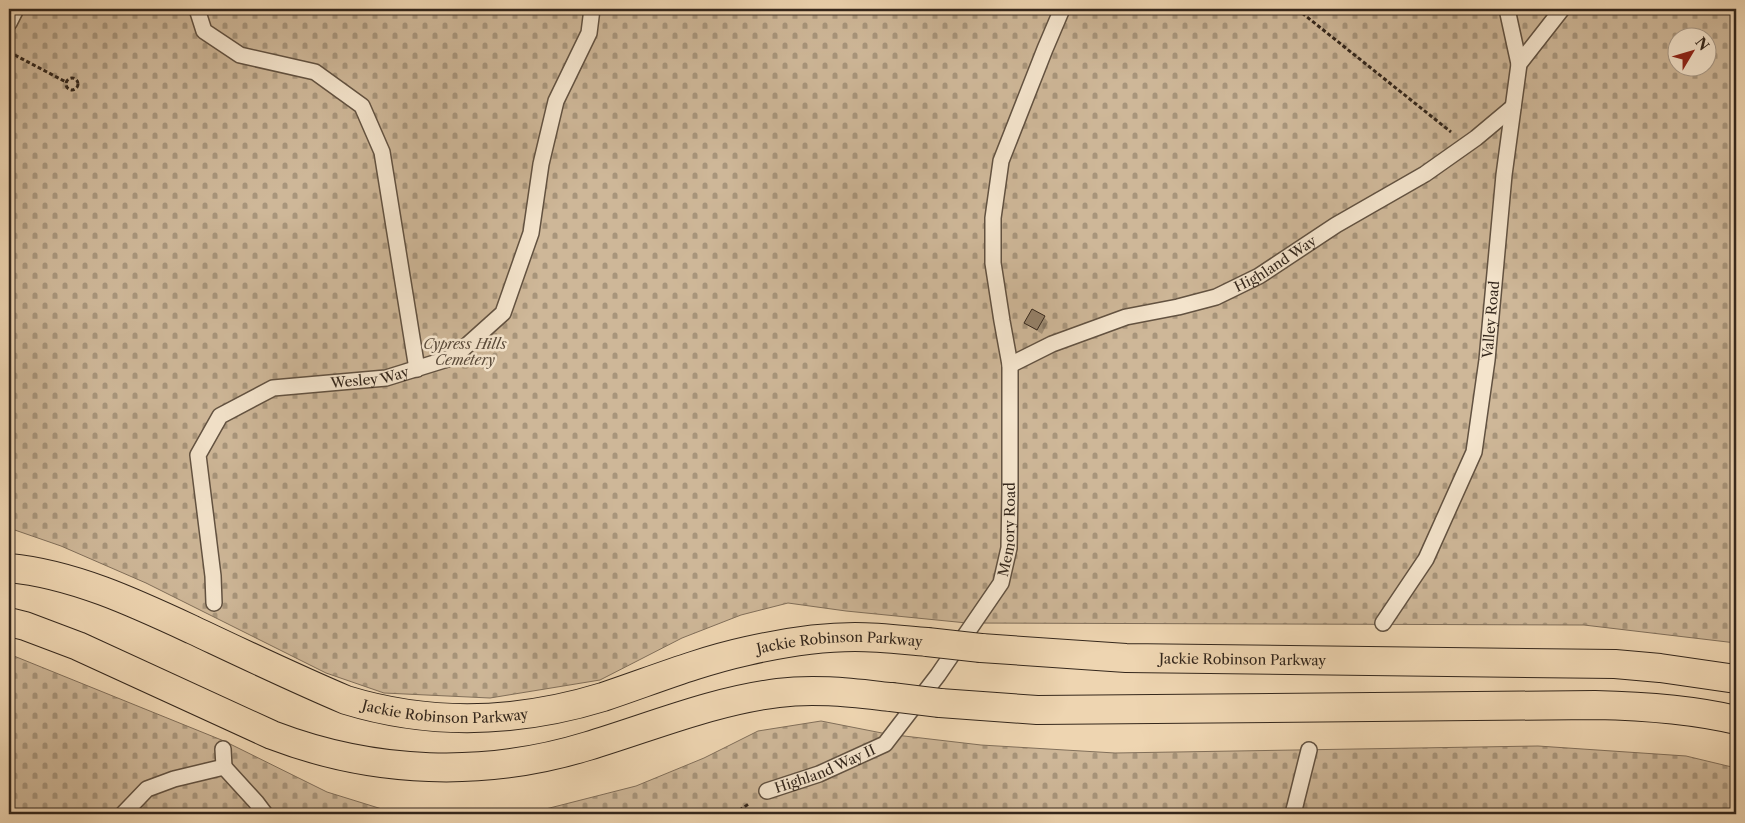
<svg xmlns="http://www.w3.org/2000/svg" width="1745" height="823" font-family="'Libre Caslon Text',serif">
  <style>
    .cemetery { fill: url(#cemetery-stones); stroke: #816f5a; fill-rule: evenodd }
    .shadow { fill: #0003 }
    .building { fill: #958169; stroke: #34271c }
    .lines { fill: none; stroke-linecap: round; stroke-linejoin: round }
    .service-casing { stroke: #625241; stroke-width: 18 }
    .motorway-casing { stroke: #34271c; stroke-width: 30 }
    .path { stroke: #34271c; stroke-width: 3; stroke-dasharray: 4 2.5; stroke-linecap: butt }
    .service { stroke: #f4e4cc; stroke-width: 15 }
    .motorway { stroke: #eed5b1; stroke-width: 28 }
    .motorway-bridge-casing { stroke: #34271c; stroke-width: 30; stroke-linecap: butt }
    .motorway-bridge { stroke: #eed5b1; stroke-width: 28 }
    .labels { text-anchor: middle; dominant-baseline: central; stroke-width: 5; stroke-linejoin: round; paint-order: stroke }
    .street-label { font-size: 14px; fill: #34271c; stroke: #f4e4cc }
    .park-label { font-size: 14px; font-style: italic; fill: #5a4b3b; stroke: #f4e4cc }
  </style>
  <defs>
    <pattern id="cemetery-stones" width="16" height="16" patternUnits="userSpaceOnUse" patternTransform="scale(1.25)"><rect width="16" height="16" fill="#ceb798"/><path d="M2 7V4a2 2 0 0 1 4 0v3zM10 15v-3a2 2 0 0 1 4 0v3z" fill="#a8957b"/></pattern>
  </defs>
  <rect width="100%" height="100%" fill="#eed5b1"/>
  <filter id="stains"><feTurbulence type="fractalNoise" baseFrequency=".004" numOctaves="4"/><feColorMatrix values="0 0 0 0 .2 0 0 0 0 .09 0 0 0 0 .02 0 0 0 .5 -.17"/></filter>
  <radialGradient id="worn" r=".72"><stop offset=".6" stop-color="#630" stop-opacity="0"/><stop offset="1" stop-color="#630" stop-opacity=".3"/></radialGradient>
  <g class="cemetery">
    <path d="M9,9h1727v634l-152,-18 -617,-2 -121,-12 -58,-8 -47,12 -59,23 -82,42 -110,18 -106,-5 -58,-20 -180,-90 -85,-37 -52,-18zM1678,38h30v30h-30z"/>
    <polygon points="9,654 224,741 327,792 398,814 9,814"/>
    <polygon points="821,721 887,734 981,745 1115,753 1538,746 1686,756 1736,768 1736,814 439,814 530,813 636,786 704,758 758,731"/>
  </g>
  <polygon class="shadow" points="1044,317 1048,322 1042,334 1025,323"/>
  <polygon class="building" points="1032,309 1045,316 1037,330 1024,323"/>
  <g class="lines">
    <defs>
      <g id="service">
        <polyline points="197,9 204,31 240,55 315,72 362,106 382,152 417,369"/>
        <polyline points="1507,9 1519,64"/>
        <polyline points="9,23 16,9"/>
        <path id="s1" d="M1010,365l42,-21 74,-27 52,-10 38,-10 43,-21 77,-51 89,-51 51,-36 37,-31"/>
        <path id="s2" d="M214,603l-1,-27 -15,-121 22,-39 53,-28 113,-10 68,-21 49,-44 28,-80 10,-69 15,-63 33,-68 3,-24"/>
        <path id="s3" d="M1383,623l43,-64 48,-107 13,-92 17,-185 15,-111 43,-55"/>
        <polyline points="223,749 224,767"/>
        <polyline points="224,767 256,802 265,814"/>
        <path id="s4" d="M767,791l52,-17 66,-30 53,-69 63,-92 8,-35 1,-56v-127l-8,-44 -9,-58v-45l8,-57 44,-112 17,-40"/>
        <polyline points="123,814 147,789 174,779 224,767"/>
        <polyline points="1293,814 1309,750"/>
      </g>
      <g id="motorway">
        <path id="s5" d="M9,568c64,6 126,35 184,62 51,24 101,48 153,70 85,26 172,23 257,-3 48,-16 94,-35 144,-46 35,-8 72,-14 108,-14 24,0 48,3 72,5"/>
        <path d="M9,622l16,4 53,20 194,89c102,39 212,43 316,11 63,-19 125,-45 190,-53 38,-5 75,0 113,4"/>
        <path id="s6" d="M981,648l145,10 489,6 45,4 76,11"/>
        <path d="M940,703l97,7 558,-5c48,1 95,4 141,15"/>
      </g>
    </defs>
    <use href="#service" class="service-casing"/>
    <use href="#motorway" class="motorway-casing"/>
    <g class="path">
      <polyline points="1297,9 1451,132"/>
      <polyline points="9,52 66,82"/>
      <circle cx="72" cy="84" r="6"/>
      <polyline points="734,814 750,803"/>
    </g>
    <use href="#service" class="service"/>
    <use href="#motorway" class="motorway"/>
    <defs>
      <g id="motorway-bridge">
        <polyline points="927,642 981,648"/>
        <polyline points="891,697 940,703"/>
      </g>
    </defs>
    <use href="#motorway-bridge" class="motorway-bridge-casing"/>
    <use href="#motorway-bridge" class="motorway-bridge"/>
  </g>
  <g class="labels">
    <g class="street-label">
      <text stroke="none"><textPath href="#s1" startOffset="286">Highland Way</textPath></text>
      <text stroke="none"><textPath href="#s3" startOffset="328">Valley Road</textPath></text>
      <text stroke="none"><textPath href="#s2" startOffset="351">Wesley Way</textPath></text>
      <text stroke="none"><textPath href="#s4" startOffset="380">Memory Road</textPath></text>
      <text stroke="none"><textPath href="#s5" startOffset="869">Jackie Robinson Parkway</textPath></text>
      <text stroke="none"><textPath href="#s6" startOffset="262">Jackie Robinson Parkway</textPath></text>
      <text stroke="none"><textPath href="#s5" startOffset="464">Jackie Robinson Parkway</textPath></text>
      <text stroke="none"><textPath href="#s4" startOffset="62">Highland Way II</textPath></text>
    </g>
    <g class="park-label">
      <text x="465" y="344">Cypress Hills<tspan x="465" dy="16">Cemetery</tspan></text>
    </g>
  </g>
  <rect width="1745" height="823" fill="none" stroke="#eed5b1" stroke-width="30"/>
  <rect x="10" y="10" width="1725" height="803" fill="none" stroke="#34271c" stroke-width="2.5"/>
  <rect x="15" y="15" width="1715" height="793" fill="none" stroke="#34271c"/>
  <g transform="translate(1692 52) rotate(52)"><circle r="24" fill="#f4e4cc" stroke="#a79886"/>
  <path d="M0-4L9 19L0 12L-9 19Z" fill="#8f2418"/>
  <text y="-8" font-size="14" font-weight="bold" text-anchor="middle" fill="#34271c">N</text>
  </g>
  <rect width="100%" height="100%" filter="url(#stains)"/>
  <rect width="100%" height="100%" fill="url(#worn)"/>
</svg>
